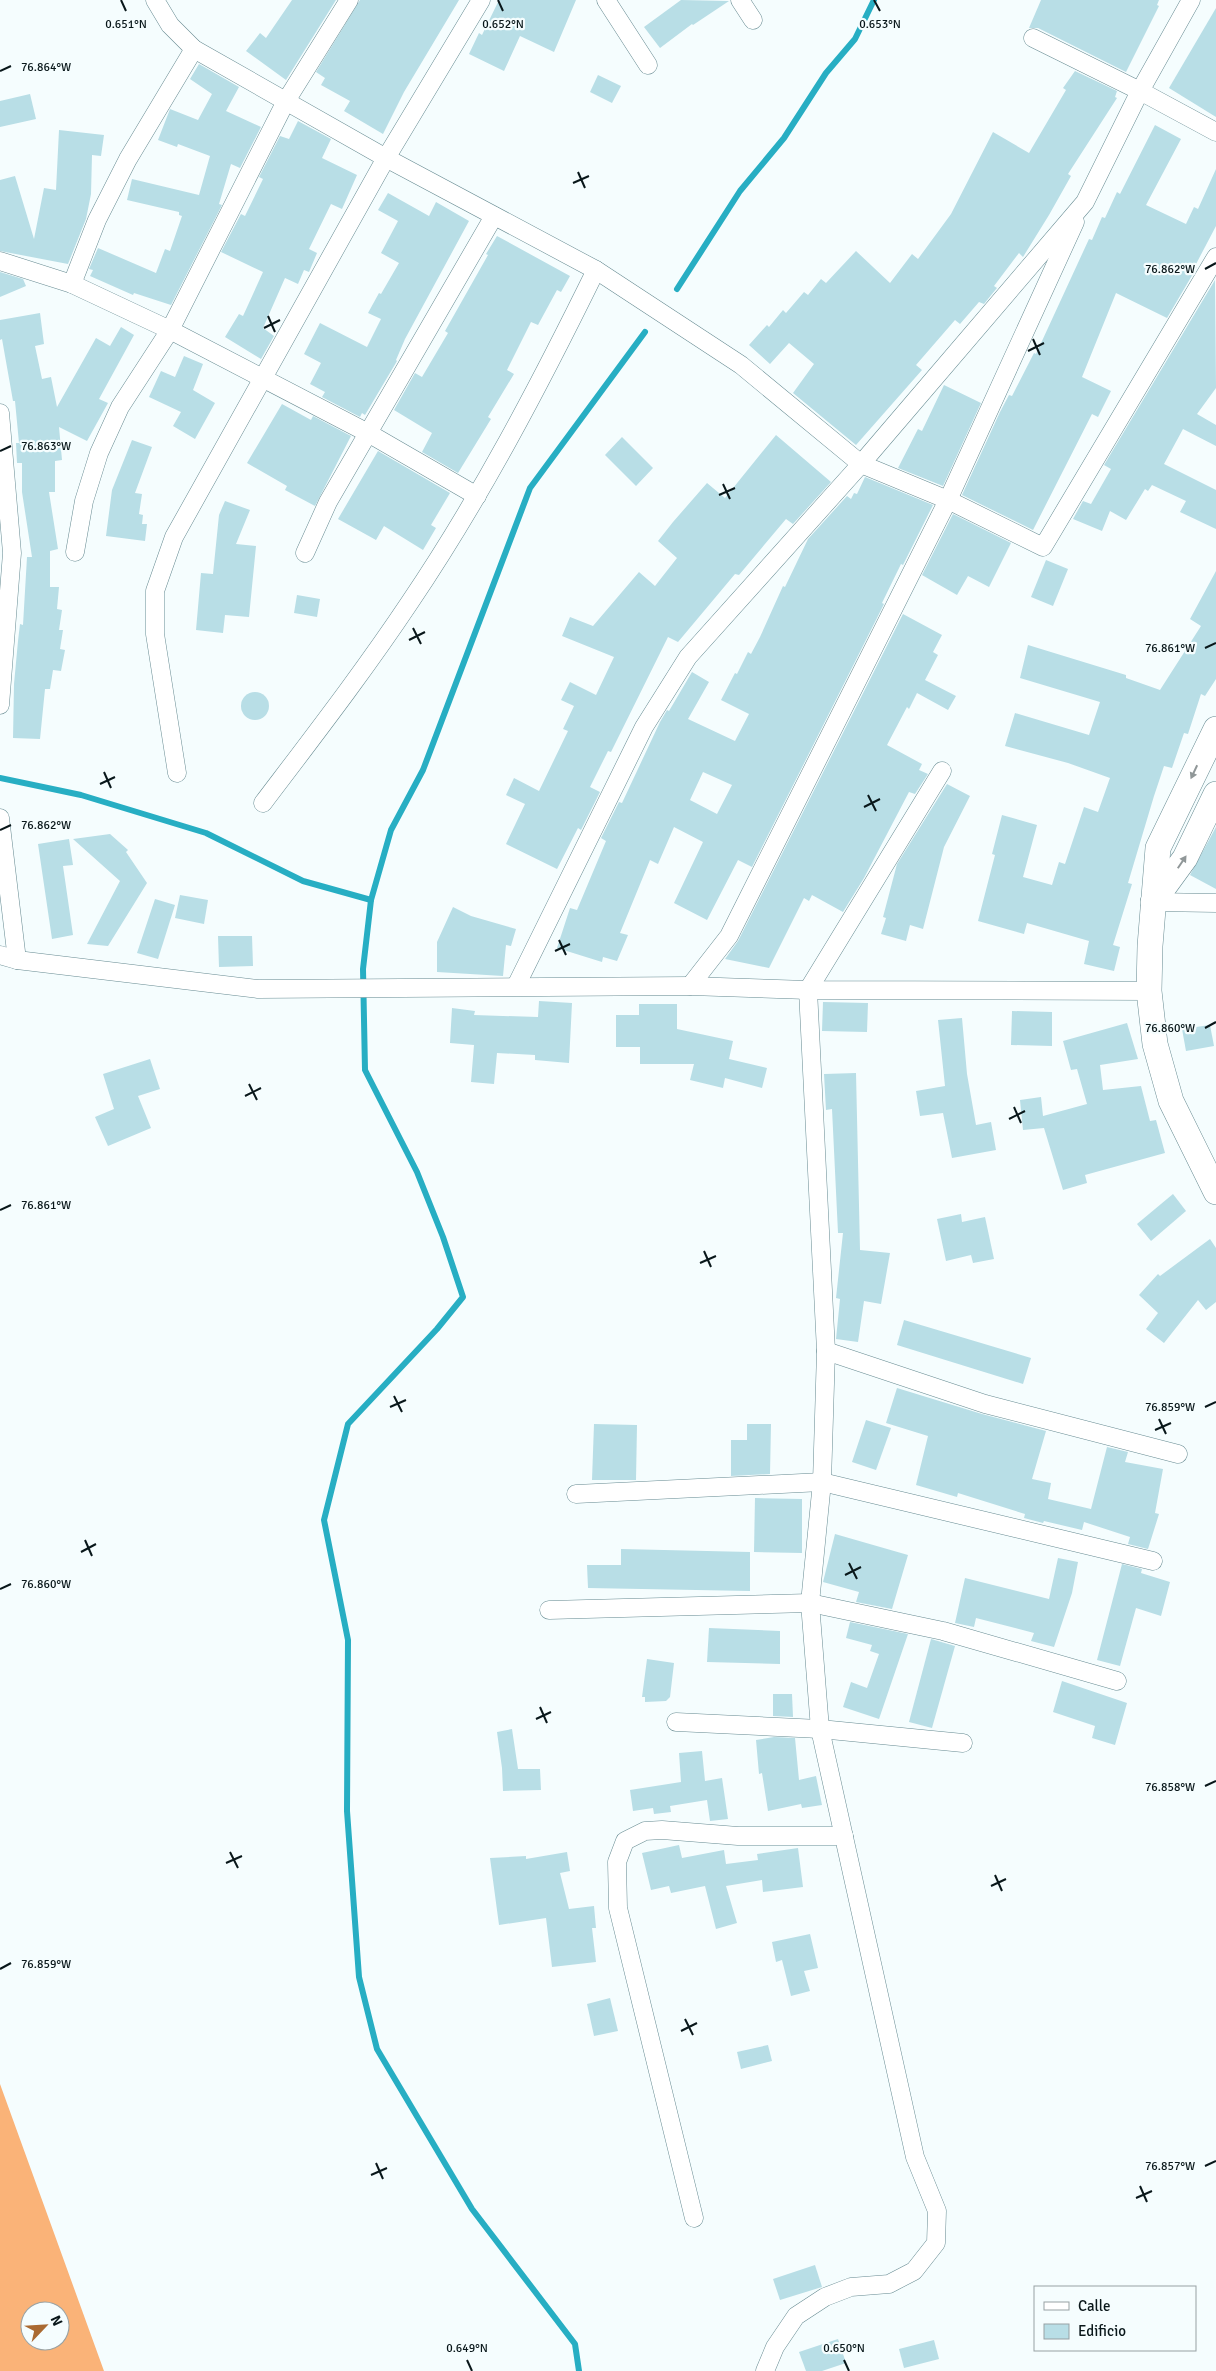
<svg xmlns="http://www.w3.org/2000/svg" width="1216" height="2371" font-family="Signika,sans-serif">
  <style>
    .forest { fill: #fab378; fill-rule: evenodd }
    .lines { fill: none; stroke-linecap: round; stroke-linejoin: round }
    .stream { stroke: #27aec3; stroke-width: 6 }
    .building { fill: #b8dee6; fill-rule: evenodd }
    .minor-casing { stroke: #678b92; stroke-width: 19 }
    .secondary-casing { stroke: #678b92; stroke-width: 26 }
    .minor { stroke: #fff; stroke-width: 18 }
    .secondary { stroke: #fff; stroke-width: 25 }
    .oneway { fill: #909798 }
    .ticks { fill: none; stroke: #09171a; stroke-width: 2 }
    .ticks-label { font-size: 12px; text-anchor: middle; fill: #09171a; stroke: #f5fdfe; stroke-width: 4.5; stroke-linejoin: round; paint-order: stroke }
  </style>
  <rect width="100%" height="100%" fill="#f5fdfe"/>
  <path class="forest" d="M0,2084l104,287h-104zM30,2311h30v30h-30z"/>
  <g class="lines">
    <g class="stream">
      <polyline points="677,289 740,191 784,138 826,73 855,39 874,0"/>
      <polyline points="0,778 81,795 206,833 303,881 371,900"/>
      <polyline points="579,2371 575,2344 472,2209 377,2049 359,1977 347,1811 348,1640 324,1520 348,1424 437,1329 463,1297 443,1237 417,1172 365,1070 363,969 371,900 391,830 423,770 530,488 645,332"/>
    </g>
  </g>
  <g class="building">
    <polygon points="292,0 336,0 286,80 246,51 260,33 266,38"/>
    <polygon points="360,0 459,0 404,92 383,134 344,111 350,101 321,85 325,78 316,72"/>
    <polygon points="499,0 576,0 554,52 520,36 504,71 469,54 479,33 482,35"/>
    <polygon points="681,0 729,1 693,25 692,24 660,48 644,27"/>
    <polygon points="1041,0 1159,0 1157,5 1159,6 1126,72 1038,28 1029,28"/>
    <polygon points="1216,8 1216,117 1169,88"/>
    <polygon points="199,64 239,87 226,111 261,127 240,168 231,164 219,204 222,205 171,305 134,293 133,295 90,276 93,270 89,269 98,248 156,273 165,249 170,251 182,216 179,215 179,212 127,200 132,179 199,195 210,156 178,144 177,147 158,140 170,109 198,120 212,94 190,79"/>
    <polygon points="1075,71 1117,91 1115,97 1117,98 1068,174 1071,176 1049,215 1023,257 1019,253 994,286 997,288 992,294 984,304 979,302 960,324 955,320 916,365 922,370 856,445 793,393 814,364 789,343 770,364 749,345 767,325 769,327 783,310 786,313 804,292 808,295 821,279 826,283 856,251 890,283 912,254 918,259 951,214 993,132 1029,153 1066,90 1063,88"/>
    <polygon points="598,75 621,86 612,103 590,92"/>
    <polygon points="30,94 36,119 0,127 0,101"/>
    <polygon points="298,121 331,139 322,158 357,175 342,209 331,204 309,249 317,253 309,272 304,270 298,284 285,278 263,328 274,336 261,359 225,337 239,314 243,316 263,272 221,252 241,214 245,216 263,179 259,177 280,136 289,139"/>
    <polygon points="1155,125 1181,139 1146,205 1186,224 1194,207 1198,209 1216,169 1216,226 1195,266 1197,267 1167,318 1116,293 1082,377 1111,391 1098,417 1092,414 1033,530 962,495 1000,412 1009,395 1012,396 1034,353 1036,354 1089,239 1092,240 1102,217 1105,218 1117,192 1120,194"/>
    <polygon points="59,130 104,135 101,156 92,155 91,194 86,219 68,264 0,251 0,180 15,176 34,239 44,188 56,190"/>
    <polygon points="388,193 429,216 436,202 469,221 405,339 396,360 397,361 365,415 362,413 360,417 322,397 325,392 310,384 321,363 304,354 320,323 367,347 381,319 368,313 379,293 381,294 399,263 381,253 398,221 378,210"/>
    <polygon points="497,236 570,276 561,292 557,290 538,325 531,322 507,370 514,374 488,417 491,419 458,473 422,452 432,433 394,410 415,373 422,377 448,333 445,331 488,255 486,254"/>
    <polygon points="0,272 23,279 26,286 0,297"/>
    <polygon points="1215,280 1216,388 1197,414 1216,425 1216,446 1183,429 1164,464 1216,490 1216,529 1180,512 1186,501 1152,485 1148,491 1145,489 1126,520 1110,511 1102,531 1073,519 1083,501 1091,504 1111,469 1104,465"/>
    <polygon points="40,313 44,344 35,346 42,379 51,377 57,407 96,338 110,346 121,327 134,335 99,399 108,403 87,441 59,427 62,460 55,461 55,492 49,492 58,549 50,551 50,587 59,587 57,609 62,610 59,630 63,630 60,649 65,650 61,671 53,670 50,689 45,689 40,739 13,738 14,684 18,641 20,624 23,625 27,557 32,557 22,492 22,463 17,463 16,443 19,443 15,401 13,401 2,339 0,340 0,320"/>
    <polygon points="184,356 203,364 193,390 215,403 195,439 173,426 181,412 149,397 161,371 175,377"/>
    <polygon points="944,385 981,403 943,486 898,468 918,429 922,431"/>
    <polygon points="282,404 311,420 313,416 351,436 315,506 285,490 287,486 247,463"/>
    <polygon points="776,435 831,482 793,524 786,519 739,575 735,574 678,642 668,637 611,752 608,751 590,787 600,792 581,830 578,828 557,869 506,844 525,804 506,795 514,778 539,791 568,731 563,729 574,706 561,700 570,682 596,695 614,657 562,636 570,617 593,626 639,572 655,586 677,558 658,541 673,522 707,483 725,498"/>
    <polygon points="622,437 653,468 636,486 605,455"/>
    <polygon points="132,440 152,447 135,493 142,494 139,514 143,515 142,524 147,524 145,541 106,536 112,490"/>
    <polygon points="378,451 450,493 431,525 436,528 423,550 384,526 376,540 338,519"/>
    <path d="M865,477l68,28 -30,60 -2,-1 -19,39 2,1 -132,263 -14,-7 -31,60 -33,-17 29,-61 -29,-15 -16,37 -8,-4 -30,73 8,2 -11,26 -14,-4 -1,5 -45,-14 13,-40 7,2 29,-69 -5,-3 18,-36 3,1 38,-81 7,-12 2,1 23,-39 17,10 -21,37 47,22 14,-27 -28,-14 14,-27 2,1 11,-22 3,2 9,-17 23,-51 2,1 23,-48 39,-43 4,3 3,-6 3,1zM703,772l29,13 -15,29 -27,-14z"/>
    <polygon points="225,501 250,510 236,544 256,546 249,617 225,615 223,633 196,630 201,573 213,574 219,515"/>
    <polygon points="953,514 1011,543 989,587 968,576 957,595 922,575"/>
    <polygon points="1046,560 1068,569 1053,606 1031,597"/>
    <polygon points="1216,571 1216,679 1205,696 1201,694 1188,734 1184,733 1172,768 1164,766 1154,796 1128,883 1132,884 1113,945 1120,947 1114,971 1084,964 1089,941 1027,923 1024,934 978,921 995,855 992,854 1002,815 1037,825 1023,877 1052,885 1059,862 1065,864 1084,807 1098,812 1110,778 1068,763 1005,746 1015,713 1089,735 1100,702 1020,678 1028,645 1126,675 1126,678 1160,690 1201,626 1190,619"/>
    <polygon points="297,595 320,599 317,617 294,613"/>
    <polygon points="903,614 942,635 933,652 938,655 925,680 956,696 948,710 917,693 909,709 907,707 887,745 922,764 919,770 928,774 915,794 909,792 864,878 843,912 812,895 809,901 804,898 769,968 725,959 738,941"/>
    <circle cx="255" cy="706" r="14"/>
    <polygon points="947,784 970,796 944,847 923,929 910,925 906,941 881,934 886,918 883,917 897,864"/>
    <polygon points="1216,827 1216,889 1190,875"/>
    <polygon points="110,834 128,850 126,852 147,883 108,946 87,944 120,881 73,839"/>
    <polygon points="69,839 73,865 63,866 73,935 52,939 38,844"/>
    <polygon points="180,895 208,900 204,924 175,918"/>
    <polygon points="155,899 175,905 158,959 137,953"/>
    <polygon points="453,907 471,916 516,929 511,946 506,945 503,976 437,972 437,942"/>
    <polygon points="218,936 252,936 253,966 219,967"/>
    <polygon points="539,1001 572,1003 569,1063 535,1060 535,1055 497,1053 494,1084 471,1082 474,1045 450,1043 452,1008 475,1011 474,1015 538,1017"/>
    <polygon points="823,1002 868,1003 867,1032 822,1031"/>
    <polygon points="639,1004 677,1004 677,1029 733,1041 729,1059 767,1068 762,1088 725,1078 723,1088 690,1080 694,1064 640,1064 640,1047 616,1047 616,1015 639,1015"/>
    <polygon points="1012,1011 1052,1012 1052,1046 1011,1045"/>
    <polygon points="962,1018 967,1074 976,1125 991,1122 996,1150 952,1158 943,1113 920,1116 916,1091 945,1086 938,1020"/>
    <polygon points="1127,1023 1138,1059 1100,1065 1103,1090 1141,1086 1150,1121 1156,1120 1165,1153 1085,1175 1087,1183 1063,1190 1044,1128 1023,1130 1020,1100 1041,1097 1043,1116 1087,1104 1077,1069 1071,1070 1063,1041"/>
    <polygon points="1210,1025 1214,1046 1186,1051 1182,1029"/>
    <polygon points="150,1059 160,1089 138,1096 151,1128 108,1146 95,1117 114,1109 103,1074"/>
    <polygon points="856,1073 860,1250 890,1253 881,1304 864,1301 858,1342 836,1339 840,1299 836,1298 843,1233 838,1233 832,1109 826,1110 824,1074"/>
    <polygon points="1173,1194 1186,1211 1151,1241 1137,1224"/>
    <polygon points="961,1214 962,1222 985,1217 994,1259 973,1263 971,1255 946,1261 937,1219"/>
    <polygon points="1210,1239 1216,1248 1216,1302 1206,1310 1198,1300 1164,1343 1146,1329 1158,1313 1139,1295 1158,1274 1160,1276"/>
    <polygon points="904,1320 1031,1358 1023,1384 897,1345"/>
    <polygon points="897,1388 982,1414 1046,1431 1032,1479 1051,1483 1048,1499 1091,1509 1107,1447 1128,1452 1125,1462 1163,1469 1155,1513 1159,1514 1148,1549 1128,1544 1130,1537 1084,1522 1082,1530 1044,1521 1043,1523 1024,1518 1025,1514 958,1493 957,1497 916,1485 928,1436 886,1423"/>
    <polygon points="866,1420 891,1428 876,1470 852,1462"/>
    <polygon points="594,1424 637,1425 636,1480 592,1480"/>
    <polygon points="747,1424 771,1424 770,1474 731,1476 731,1440 747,1440"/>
    <polygon points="755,1498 802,1499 802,1553 754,1552"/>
    <polygon points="835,1534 908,1555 892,1609 856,1602 859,1592 823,1582"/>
    <polygon points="621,1549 750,1552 750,1591 588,1588 587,1565 621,1565"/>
    <polygon points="1058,1558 1078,1562 1072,1593 1054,1647 1031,1641 1034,1633 976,1618 974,1627 955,1623 965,1578 1049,1599"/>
    <polygon points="1122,1564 1142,1569 1141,1573 1170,1582 1161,1616 1136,1608 1120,1666 1097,1660"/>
    <polygon points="850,1622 908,1634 879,1719 843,1707 851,1682 867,1688 879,1654 870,1651 872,1645 846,1638"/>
    <polygon points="709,1628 780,1631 780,1664 707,1662"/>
    <polygon points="931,1639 955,1646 932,1728 909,1722"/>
    <polygon points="647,1659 674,1663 670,1697 666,1701 645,1702 645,1697 642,1697"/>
    <polygon points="1062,1681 1127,1703 1115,1745 1092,1738 1095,1726 1053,1712"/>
    <polygon points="773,1694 792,1694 793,1717 773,1716"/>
    <polygon points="512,1729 518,1769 540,1769 541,1790 503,1791 502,1768 497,1732"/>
    <polygon points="774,1737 795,1738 799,1780 816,1776 822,1805 802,1808 801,1804 768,1811 762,1773 759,1774 756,1740"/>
    <polygon points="702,1751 705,1781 722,1778 728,1819 710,1821 707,1800 670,1806 671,1812 654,1814 653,1808 633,1811 630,1790 681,1782 679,1753"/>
    <polygon points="679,1845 682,1858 724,1850 726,1864 758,1860 757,1854 798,1848 803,1887 763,1892 762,1880 726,1886 737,1923 716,1929 705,1886 671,1893 669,1886 651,1890 642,1853"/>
    <polygon points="567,1852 570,1871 560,1873 569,1909 594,1906 596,1928 592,1928 596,1962 552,1967 546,1918 499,1925 490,1858 526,1856 526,1859"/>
    <polygon points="810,1934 818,1968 804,1971 810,1991 791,1996 782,1960 776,1962 772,1942"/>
    <polygon points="610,1998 618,2031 594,2036 587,2004"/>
    <polygon points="768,2045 772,2061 741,2069 737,2052"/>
    <polygon points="815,2265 822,2287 780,2300 773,2279"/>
    <polygon points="838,2339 846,2363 822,2371 806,2371 799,2352"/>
    <polygon points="934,2340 939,2359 904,2368 899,2349"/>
  </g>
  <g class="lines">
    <defs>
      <g id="minor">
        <polyline points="155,0 170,25 194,49 386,158 596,270 741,365 861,464 948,500 1043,547 1216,257"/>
        <polyline points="606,0 648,65"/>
        <polyline points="740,0 753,20"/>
        <polyline points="1033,38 1140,91 1216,132"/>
        <polyline points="0,261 72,284 170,330 368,433 477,496"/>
        <polyline points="72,284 97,220 128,159 194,49"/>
        <polyline points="0,413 12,553 0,705"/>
        <polyline points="75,552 84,501 99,453 120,407 170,330 286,101 349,0"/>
        <polyline points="305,553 328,502 494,216"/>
        <polyline points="177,773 155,634 155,591 174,537 386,158 481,0"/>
        <path d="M263,803c50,-66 101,-132 147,-201 71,-105 130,-218 186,-332"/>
        <polyline points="0,818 17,960"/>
        <polyline points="1153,902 1216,903"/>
        <polyline points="0,955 17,960 258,989 690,986 808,990 1149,991"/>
        <polyline points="516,986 644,727 688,657 861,464 1085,202 1140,91 1191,0"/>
        <polyline points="690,986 729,936 948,500 1075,222"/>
        <polyline points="826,1351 985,1404 1178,1454"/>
        <polyline points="576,1494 822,1482 1153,1561"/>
        <polyline points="549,1610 810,1603 943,1631 1117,1681"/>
        <polyline points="676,1722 820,1729 963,1743"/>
        <polyline points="694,2218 618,1908 617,1862 625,1841 645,1831 662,1830 738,1836 844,1836"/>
        <polyline points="765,2371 775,2347 796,2316 825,2297 851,2287 889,2284 914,2271 936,2243 937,2211 915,2157 820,1729 810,1603 822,1482 826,1351 808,990 942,771"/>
      </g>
      <g id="secondary">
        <polyline points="1216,729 1158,848 1150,946 1149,991 1155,1044 1171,1101 1216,1192"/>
        <polyline points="1153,902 1185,858 1216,794"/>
      </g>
    </defs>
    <use href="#minor" class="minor-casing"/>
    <use href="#secondary" class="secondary-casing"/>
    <use href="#minor" class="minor"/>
    <use href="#secondary" class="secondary"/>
  </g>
  <defs><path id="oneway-solid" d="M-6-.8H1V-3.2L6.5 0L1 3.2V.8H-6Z" transform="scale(1.25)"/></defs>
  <g class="oneway">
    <use href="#oneway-solid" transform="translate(1194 772) rotate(115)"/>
    <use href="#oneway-solid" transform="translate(1182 862) rotate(-56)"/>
  </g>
  <path class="ticks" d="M121,0l5,11M498,0l5,11M874,0l6,11M0,71l11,-5M578,172l7,16M573,183l16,-7M1205,269l11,-6M268,316l7,16M264,328l16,-8M1033,339l7,16M1028,351l16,-8M0,451l11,-5M723,484l7,15M719,495l16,-7M413,628l8,16M409,640l16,-8M1205,648l11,-5M104,772l7,16M100,784l15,-7M868,795l8,16M864,807l16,-8M0,830l11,-5M559,940l7,15M555,951l15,-7M1205,1028l11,-6M249,1084l8,16M245,1096l16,-8M1014,1107l7,16M1009,1119l16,-8M0,1210l11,-5M704,1251l7,16M700,1263l16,-7M394,1396l8,16M390,1407l16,-7M1205,1407l11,-5M1159,1419l7,15M1155,1430l16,-7M85,1540l7,16M81,1552l15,-8M849,1563l8,16M845,1575l16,-8M0,1589l11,-5M540,1707l7,16M536,1719l15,-7M1205,1786l11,-5M230,1852l8,16M226,1863l16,-7M995,1875l7,16M991,1886l15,-7M0,1969l11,-6M685,2019l8,16M681,2031l16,-8M376,2163l7,16M1205,2166l11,-5M371,2175l16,-7M1140,2186l7,16M1136,2198l16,-7M467,2360l5,11M844,2360l5,11"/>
  <g class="ticks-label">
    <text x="126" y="28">0.651°N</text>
    <text x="503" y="28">0.652°N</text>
    <text x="880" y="28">0.653°N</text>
    <text x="46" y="71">76.864°W</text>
    <text x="1170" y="273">76.862°W</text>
    <text x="46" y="450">76.863°W</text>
    <text x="1170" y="652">76.861°W</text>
    <text x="46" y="829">76.862°W</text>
    <text x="1170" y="1032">76.860°W</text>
    <text x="46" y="1209">76.861°W</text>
    <text x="1170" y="1411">76.859°W</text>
    <text x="46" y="1588">76.860°W</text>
    <text x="1170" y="1791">76.858°W</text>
    <text x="46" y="1968">76.859°W</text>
    <text x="1170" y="2170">76.857°W</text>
    <text x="467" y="2352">0.649°N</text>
    <text x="844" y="2352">0.650°N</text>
  </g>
  <rect x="1034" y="2286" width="162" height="65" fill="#f5fdfe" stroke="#97a1a3"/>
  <rect x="1044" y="2302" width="25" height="8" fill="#ffffff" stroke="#97a1a3"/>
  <text x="1078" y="2311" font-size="15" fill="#09171a">Calle</text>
  <rect x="1044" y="2324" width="25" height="15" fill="#b8dee6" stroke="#97a1a3"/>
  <text x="1078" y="2336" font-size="15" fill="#09171a">Edificio</text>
  <g transform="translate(45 2326) rotate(65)"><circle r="24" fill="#f5fdfe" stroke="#97a1a3"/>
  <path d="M0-4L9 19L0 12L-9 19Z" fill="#aa6a32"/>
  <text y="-8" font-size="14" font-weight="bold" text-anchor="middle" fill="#09171a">N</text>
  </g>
</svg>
